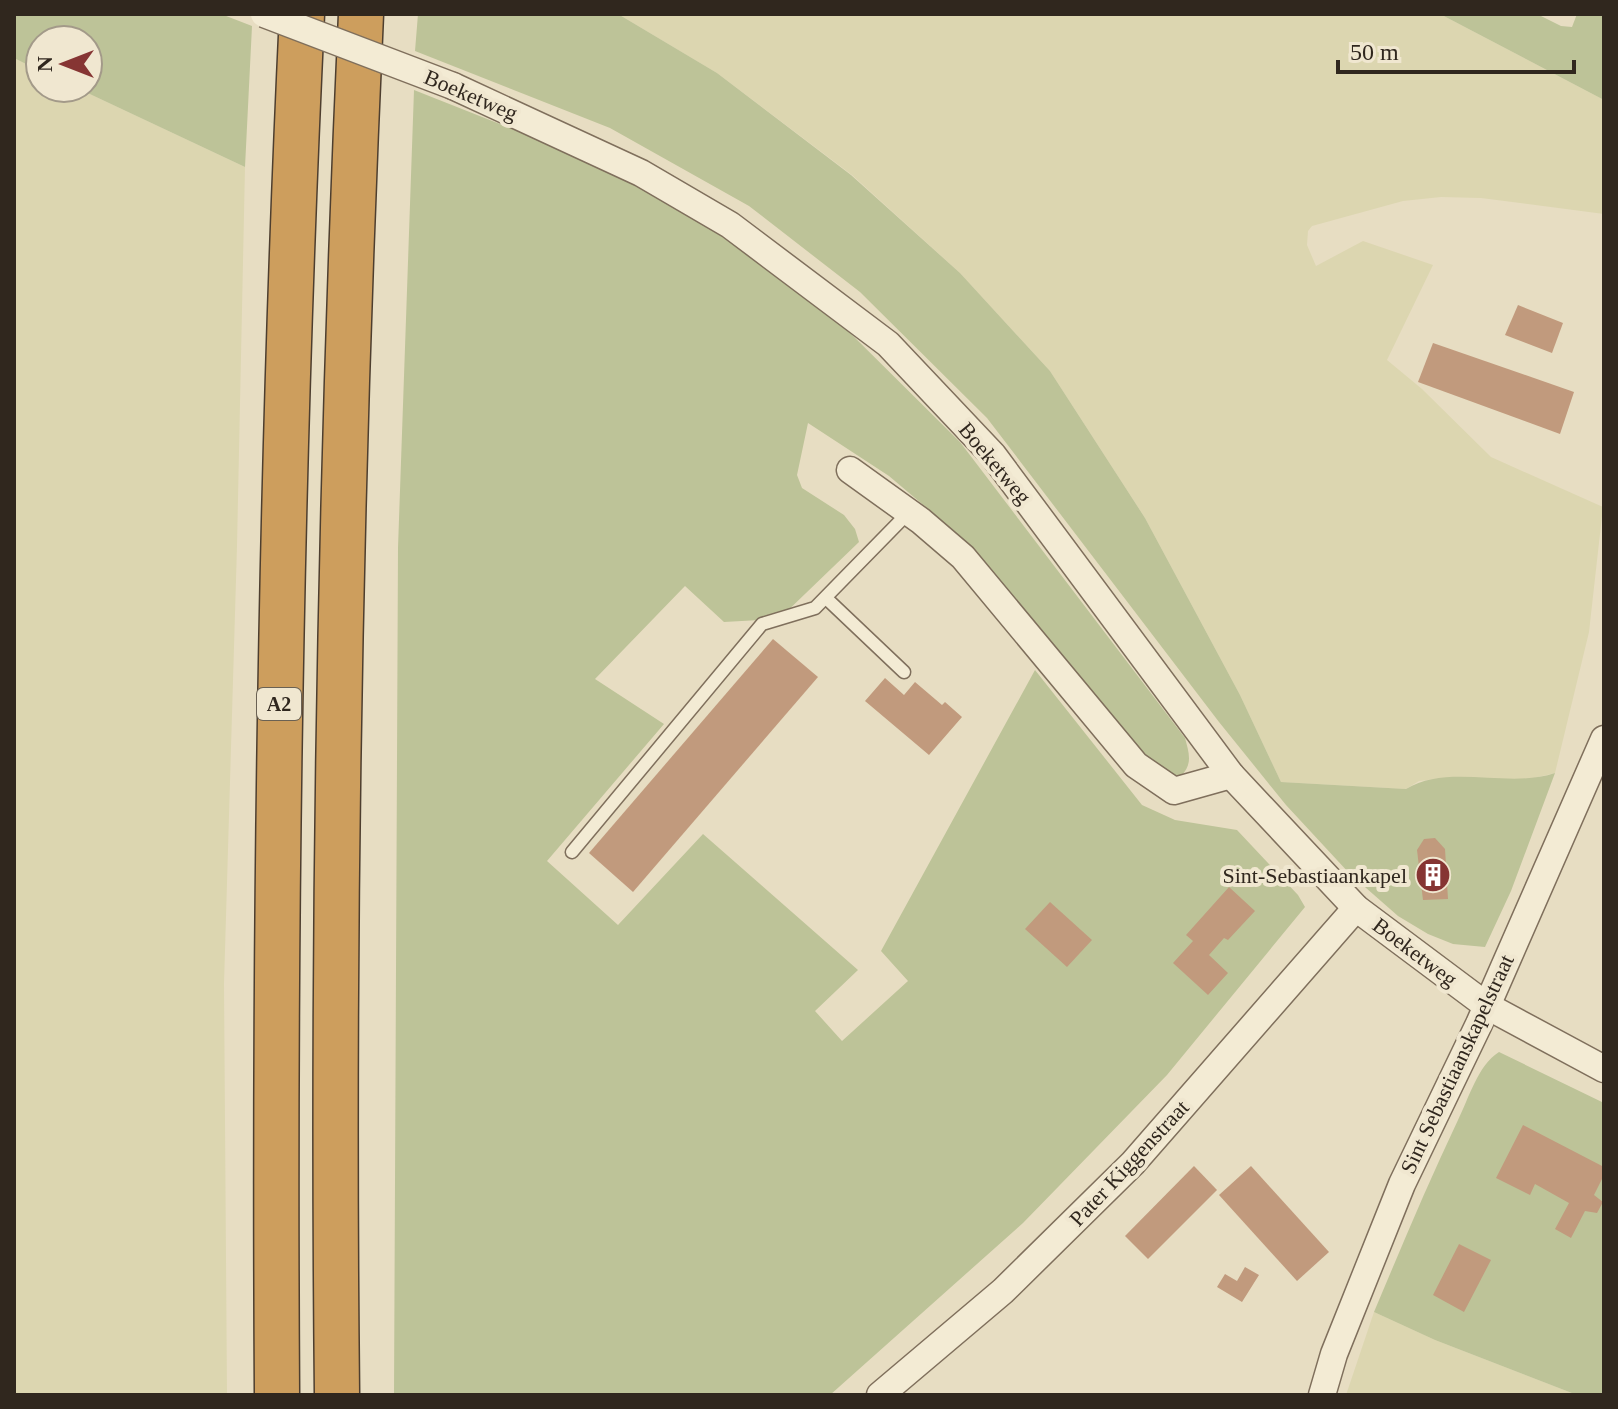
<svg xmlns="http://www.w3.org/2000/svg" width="1618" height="1409" font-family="'Times New Roman',serif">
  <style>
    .farmland { fill: #dcd6b0 }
    .green { fill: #bdc398 }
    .building { fill: #c19a7d }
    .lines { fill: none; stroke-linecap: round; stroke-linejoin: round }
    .service-casing { stroke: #7f6f5c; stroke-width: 15 }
    .minor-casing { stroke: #7f6f5c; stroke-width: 29 }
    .motorway-casing { stroke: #4d3e2f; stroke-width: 47 }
    .service { stroke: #f3ebd4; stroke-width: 12 }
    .minor { stroke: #f3ebd4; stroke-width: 26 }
    .motorway { stroke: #cd9e5d; stroke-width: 44 }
    .minor-bridge-casing { stroke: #7f6f5c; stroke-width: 29; stroke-linecap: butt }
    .minor-bridge { stroke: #f3ebd4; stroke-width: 26 }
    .labels { text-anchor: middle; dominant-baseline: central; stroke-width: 8; stroke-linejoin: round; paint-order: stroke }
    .shield { fill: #f0e7d0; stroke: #6a6153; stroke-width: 2 }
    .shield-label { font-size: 20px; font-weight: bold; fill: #30271e }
    .street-label { font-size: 22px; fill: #30271e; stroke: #f0e7d0 }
    .poi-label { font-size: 22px; fill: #30271e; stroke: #f0e7d0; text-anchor: end }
  </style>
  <rect width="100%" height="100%" fill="#e7ddc2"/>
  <g class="farmland">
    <polygon points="618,14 1440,14 1604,100 1604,214 1481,198 1441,197 1403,201 1312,226 1308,231 1307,245 1316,266 1363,241 1433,265 1387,360 1422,389 1491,457 1603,507 1589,632 1555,773 1530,779 1436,779 1419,781 1406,789 1281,782 1240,695 1145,518 1050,371 960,273 852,175 717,73"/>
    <polygon points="14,58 40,71 40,88 77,88 245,167 237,546 224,984 227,1395 14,1395"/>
    <polygon points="1374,1312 1435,1340 1577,1395 1346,1395"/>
  </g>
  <g class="green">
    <polygon points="14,14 221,14 252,26 245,167 77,88 88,88 88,40 40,40 40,71 14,58"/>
    <path d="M418,14h200l99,59 134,102 109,98 90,98 95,147 95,177 41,87 125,7c42,-26 103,0 149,-16l-44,118 -26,56 -32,-3 -25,-10 -30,-18 -49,-43 -63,-68 -67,-83 -232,-304 -127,-126 -111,-86 -139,-78 -195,-77z"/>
    <polygon points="1440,14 1537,14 1561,26 1572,27 1577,14 1604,14 1604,100"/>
    <path d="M414,90l179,71 135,76 109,83 123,122 225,296c4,15 8,26 -4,38l-27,-3 -176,-212 -44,-47 -45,-38 -81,-53 -11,52 5,13 42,27 11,14 4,13 -80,77 -55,3 -39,-36 -90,93 69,45 -117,137 71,64 85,-91 155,136 -43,41 27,30 66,-60 -27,-30 154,-281 107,135 33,15 62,10 61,65 7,12 -138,168 -144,148 -193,172h-436l4,-847z"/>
    <path d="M1499,1052l105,51v292h-27l-142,-55 -61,-28c27,-64 54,-129 84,-192 11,-22 20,-55 41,-68z"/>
  </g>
  <g class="building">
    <polygon points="1518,305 1563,323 1552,353 1505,335"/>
    <polygon points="1433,343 1574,392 1560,434 1418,382"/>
    <polygon points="773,639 818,677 633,892 589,853"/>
    <polygon points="885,678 904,695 915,682 942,705 945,702 962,717 929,755 865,701"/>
    <polygon points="1435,838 1445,849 1448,899 1423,900 1417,850 1424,839"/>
    <polygon points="1229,887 1255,911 1228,940 1224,938 1209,955 1228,973 1208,995 1173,963 1193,941 1186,935"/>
    <polygon points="1050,902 1092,940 1067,967 1025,929"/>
    <polygon points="1523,1125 1604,1167 1604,1175 1594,1195 1603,1202 1597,1213 1585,1211 1571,1238 1555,1229 1569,1203 1535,1184 1530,1195 1496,1178"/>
    <polygon points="1194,1166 1217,1190 1148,1259 1125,1236"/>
    <polygon points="1251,1166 1329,1252 1297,1281 1219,1195"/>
    <polygon points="1459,1244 1491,1260 1464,1312 1433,1295"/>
    <polygon points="1245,1267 1259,1275 1242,1302 1217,1287 1225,1274 1237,1281"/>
  </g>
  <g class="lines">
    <defs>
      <g id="service">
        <polyline points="826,598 904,672"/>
        <polyline points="572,852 762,624 815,608 909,512"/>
      </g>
      <g id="minor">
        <polyline points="453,86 641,173 730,225 888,344 993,455 1231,775 1356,908 1487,1006 1604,1069"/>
        <polyline points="850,470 921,521 963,557 1136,765 1174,791 1231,775"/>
        <polyline points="880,1395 1003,1291 1133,1163 1356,908"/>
        <polyline points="1322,1395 1334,1354 1402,1184 1479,1024 1604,739"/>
      </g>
      <g id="motorway">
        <path d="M277,1395c-3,-461 3,-921 25,-1381"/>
        <path d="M337,1395c-5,-461 3,-921 24,-1381"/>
      </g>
    </defs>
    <use href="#service" class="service-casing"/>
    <use href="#minor" class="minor-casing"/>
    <use href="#motorway" class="motorway-casing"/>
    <use href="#service" class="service"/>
    <use href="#minor" class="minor"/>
    <use href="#motorway" class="motorway"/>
    <defs>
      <polyline id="minor-bridge" points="264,14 453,86"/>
    </defs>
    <use href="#minor-bridge" class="minor-bridge-casing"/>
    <use href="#minor-bridge" class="minor-bridge"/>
  </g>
  <defs>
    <symbol id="building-disc" viewBox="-11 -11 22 22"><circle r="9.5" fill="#863533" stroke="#f0e7d0"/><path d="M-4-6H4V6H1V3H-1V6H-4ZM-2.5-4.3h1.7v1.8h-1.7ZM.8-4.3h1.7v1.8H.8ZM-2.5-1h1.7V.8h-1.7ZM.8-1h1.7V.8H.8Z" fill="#fff"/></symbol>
  </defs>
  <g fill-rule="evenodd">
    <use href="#building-disc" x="1413" y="855" width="40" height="40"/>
  </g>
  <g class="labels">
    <rect class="shield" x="257" y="688" width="44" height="32" rx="6"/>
    <g class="shield-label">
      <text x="279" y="704">A2</text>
    </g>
    <g class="street-label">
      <text transform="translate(471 95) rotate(23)">Boeketweg</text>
      <text transform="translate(995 463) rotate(50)">Boeketweg</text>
      <text transform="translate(1415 952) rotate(37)">Boeketweg</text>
      <text transform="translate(1457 1064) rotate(-65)">Sint Sebastiaanskapelstraat</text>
      <text transform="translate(1129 1163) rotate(-47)">Pater Kiggenstraat</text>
    </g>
    <g class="poi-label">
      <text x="1407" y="875">Sint-Sebastiaankapel</text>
    </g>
  </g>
  <rect width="1618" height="1409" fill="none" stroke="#30271e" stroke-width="32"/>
  <g transform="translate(64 64) rotate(270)"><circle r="38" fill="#f0e7d0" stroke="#a39a89" stroke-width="2"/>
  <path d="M0-6L14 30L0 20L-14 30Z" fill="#863533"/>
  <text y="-12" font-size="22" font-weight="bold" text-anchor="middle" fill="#30271e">N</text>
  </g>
  <path d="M1338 60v12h236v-12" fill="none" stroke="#30271e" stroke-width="4"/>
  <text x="1350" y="60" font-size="24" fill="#30271e" stroke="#f0e7d0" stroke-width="6" paint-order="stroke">50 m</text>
</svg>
